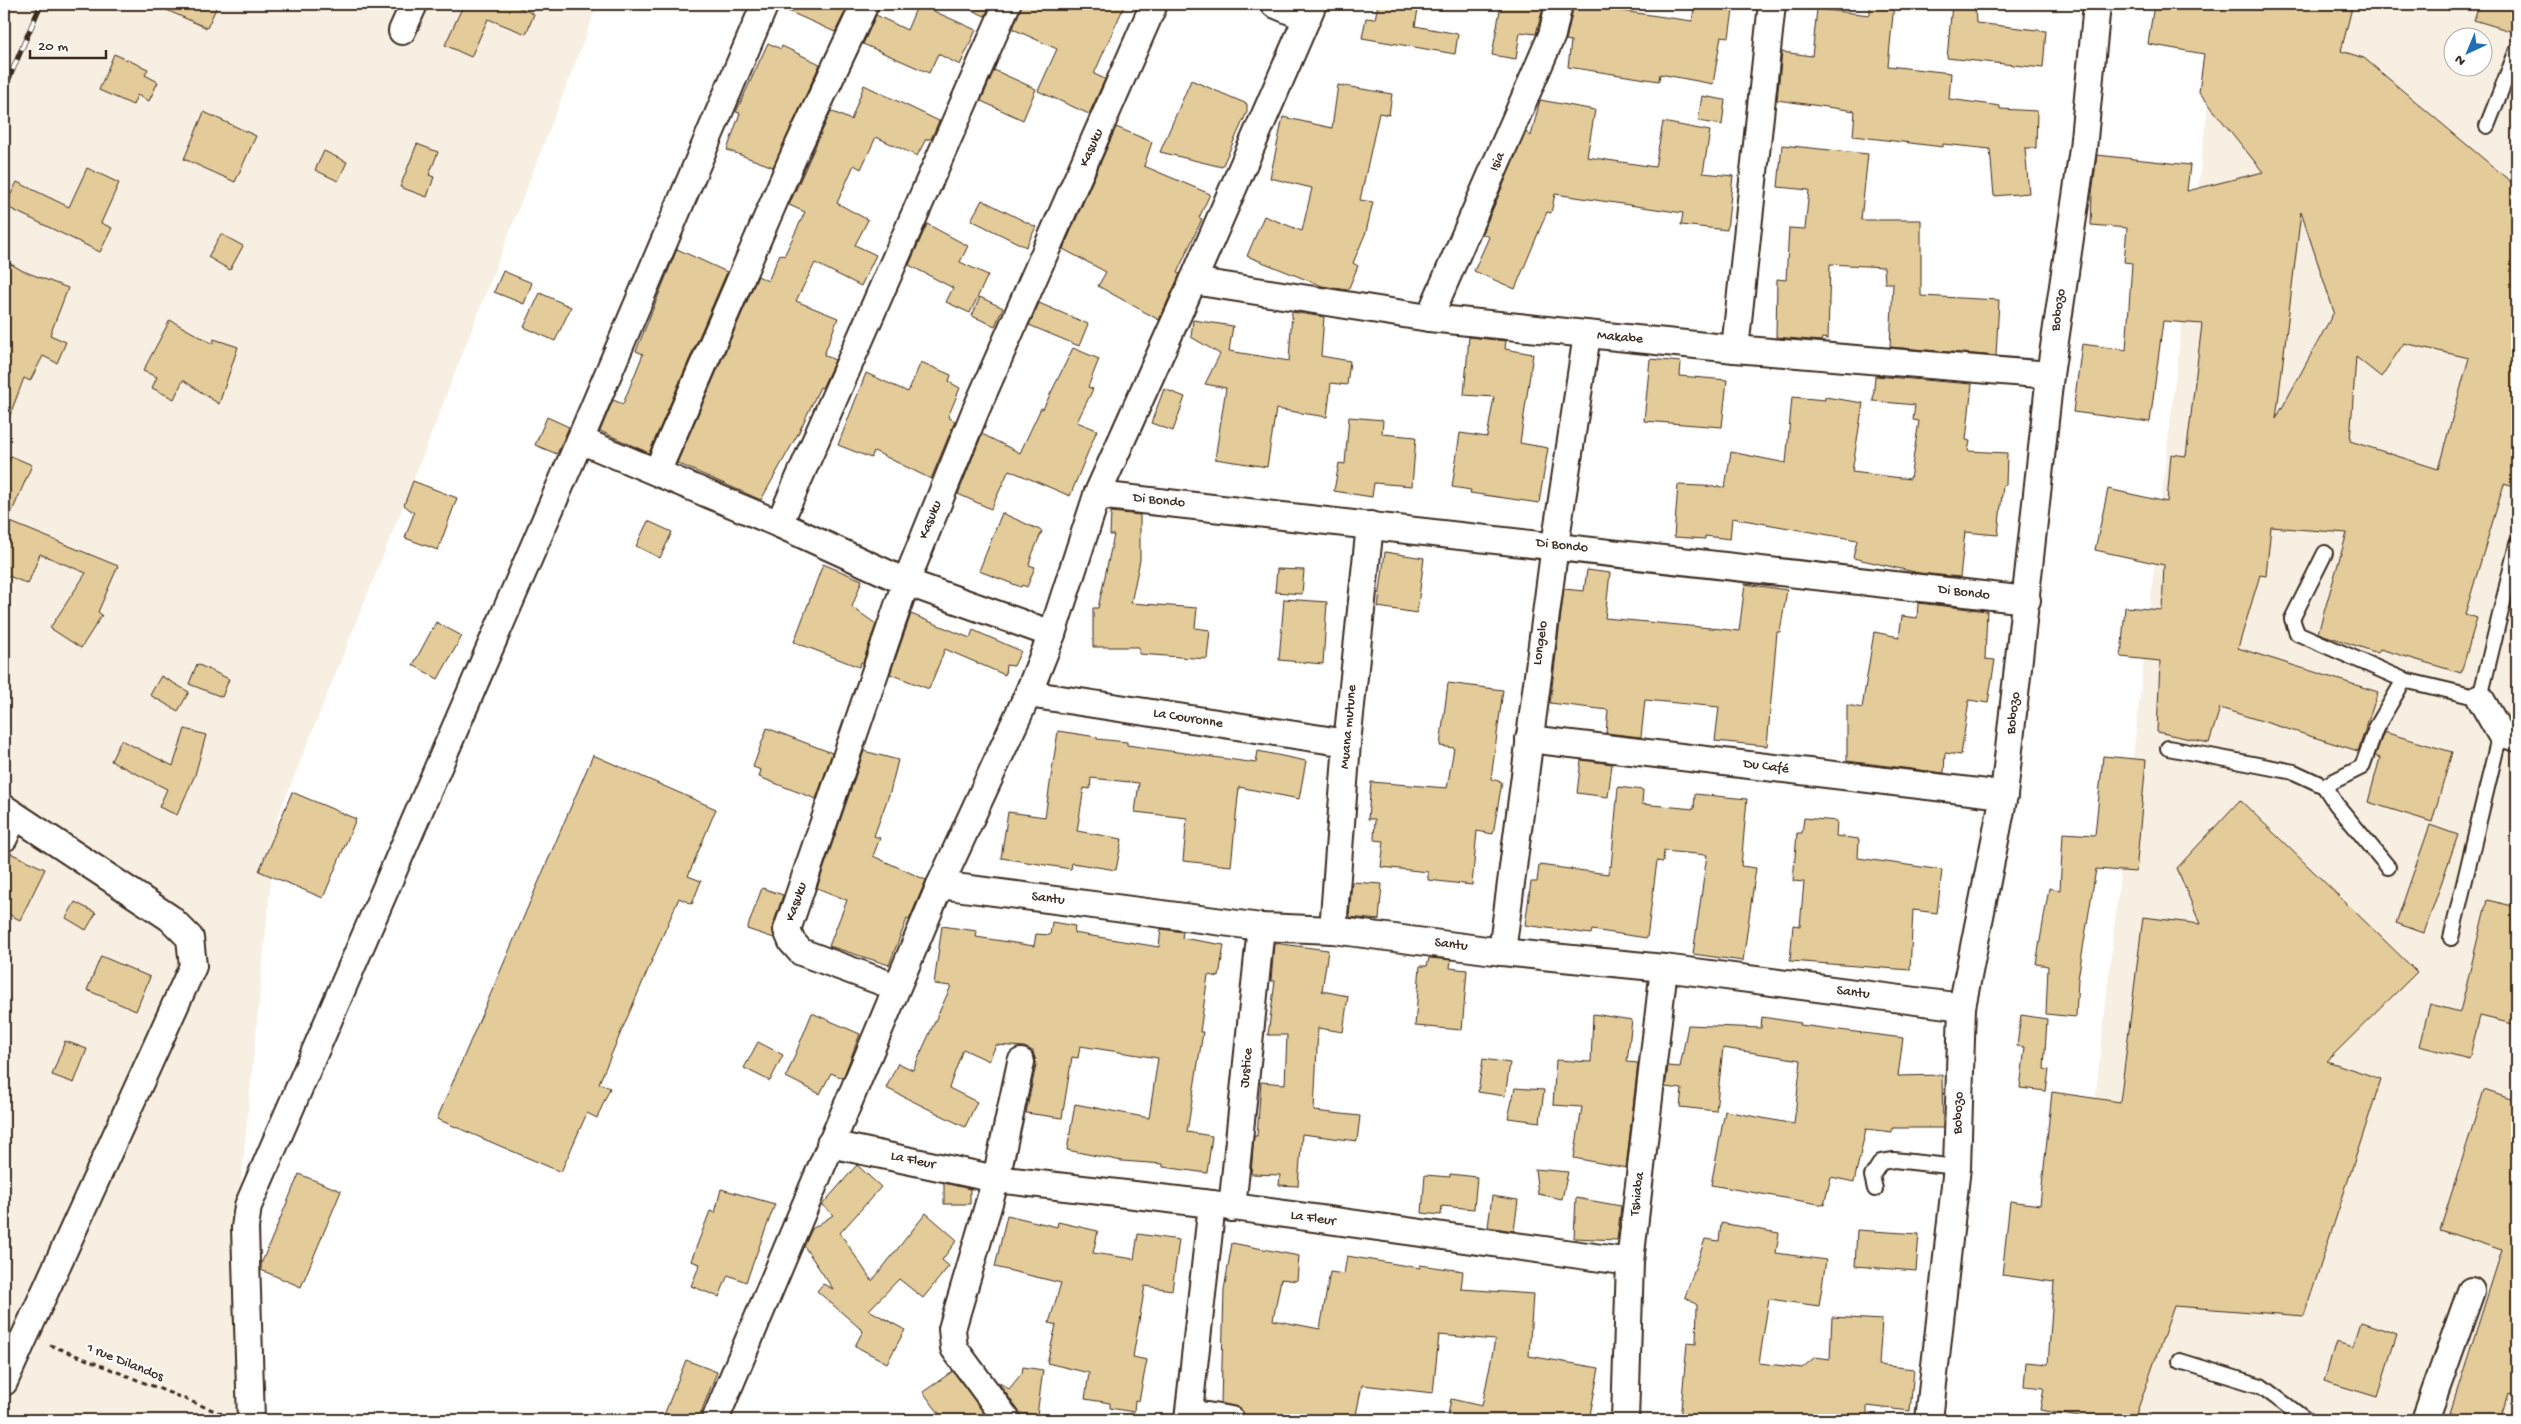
<svg xmlns="http://www.w3.org/2000/svg" width="2521" height="1424" font-family="'Gochi Hand',sans-serif">
  <style>
    .built { fill: #f7efe1; fill-rule: evenodd }
    .building { fill: #e4cb9a; stroke: #3b2a1e; fill-rule: evenodd }
    .lines { fill: none; stroke-linecap: round; stroke-linejoin: round }
    .lane-casing { stroke: #3b2a1e; stroke-width: 18 }
    .street-casing { stroke: #3b2a1e; stroke-width: 30 }
    .path { stroke: #3b2a1e; stroke-width: 3; stroke-dasharray: 5 4; stroke-linecap: butt }
    .lane { stroke: #fff; stroke-width: 14 }
    .street { stroke: #fff; stroke-width: 26 }
    .rail-casing { stroke: #3b2a1e; stroke-width: 5.5 }
    .rail { stroke: #fff; stroke-width: 4; stroke-dasharray: 11; stroke-linecap: butt }
    .labels { text-anchor: middle; dominant-baseline: central; stroke-width: 4.5; stroke-linejoin: round; paint-order: stroke }
    .street-label { font-size: 14px; fill: #3b2a1e; stroke: #fff }
  </style>
  <rect width="100%" height="100%" fill="#fff"/>
  <filter id="ink" filterUnits="userSpaceOnUse"><feTurbulence type="fractalNoise" baseFrequency=".02" numOctaves="2"/><feDisplacementMap in="SourceGraphic" scale="10" xChannelSelector="R" yChannelSelector="G"/><feConvolveMatrix kernelMatrix="1 2 1 2 8 2 1 2 1" color-interpolation-filters="sRGB"/></filter>
  <g filter="url(#ink)">
    <g class="built">
      <polygon points="4,4 598,4 413,481 277,819 239,1203 254,1420 4,1420"/>
      <path d="M2220,4h297v1416h-457l107,-971zM2454,38h30v30h-30z"/>
    </g>
    <g class="building">
      <polygon points="153,4 218,4 207,28"/>
      <polygon points="453,4 511,4 534,14 526,34 488,19 471,57 445,45 462,8"/>
      <polygon points="780,4 849,4 835,32 779,7"/>
      <polygon points="918,4 976,30 960,65 938,54 929,73 863,44 876,15 907,30"/>
      <polygon points="958,4 991,4 985,16"/>
      <polygon points="1022,4 1125,4 1094,74 1105,79 1089,114 1038,91 1057,49 1013,29"/>
      <polygon points="1378,4 1419,4 1415,26 1458,34 1455,54 1362,38 1366,18 1375,19"/>
      <polygon points="1501,4 1544,4 1536,34 1520,32 1516,59 1492,55"/>
      <polygon points="1574,4 1692,21 1695,4 1734,4 1729,37 1721,36 1713,84 1660,74 1659,81 1568,67 1571,41 1566,40"/>
      <polygon points="1870,4 1894,4 1888,66 1951,73 1949,99 2000,106 2000,109 2037,111 2036,148 2025,148 2029,193 1994,196 1990,149 1943,144 1943,147 1853,136 1855,111 1777,100 1782,52 1812,56 1817,9 1870,15"/>
      <polygon points="1952,4 1975,4 1976,23 2046,31 2043,68 1947,58"/>
      <path d="M2154,4h199l-12,47 23,7 153,129v301l-13,-4 -39,130 12,4 -16,55 -81,-24 -2,4 -60,-20 29,-100 -76,-6 -5,49 -6,-1 -22,73 140,44 -20,59 -138,-43 -11,35 -52,-11 3,-71 -39,-4 4,-50 37,3 2,-45 -69,-15 13,-61 59,13 4,-48 15,2 16,-132 -39,-3 -13,101 -77,-10 9,-68 44,6 6,-87 -8,-1 3,-34 -36,-3 1,-31 5,-39 93,10 -3,26 76,-19 -64,-80 5,-38 -56,-10zM2301,212l33,100 -58,107zM2404,343l65,15 -31,111 -88,-28 6,-84 25,20z"/>
      <polygon points="2479,4 2517,4 2517,33 2474,20"/>
      <polygon points="768,43 781,49 782,46 820,64 773,167 727,150 740,113 736,112"/>
      <polygon points="114,54 148,69 145,75 158,82 149,101 137,95 133,105 99,90"/>
      <polygon points="994,70 1036,89 1023,120 981,101"/>
      <polygon points="1191,80 1247,104 1247,112 1222,167 1160,152"/>
      <polygon points="864,85 939,121 931,139 926,139 917,156 876,137 861,169 854,165 837,203 868,220 855,245 876,255 861,286 815,263 796,301 838,318 824,355 835,360 822,388 820,387 799,432 761,500 677,463 758,276 768,281 780,254 784,256 805,212 789,205 831,111 851,120"/>
      <polygon points="1338,85 1392,94 1389,115 1379,113 1360,200 1373,202 1366,232 1353,263 1358,266 1348,290 1322,286 1247,256 1264,216 1302,231 1312,188 1270,178 1283,117 1332,128"/>
      <polygon points="1702,96 1725,100 1722,125 1698,121"/>
      <polygon points="1540,100 1595,110 1587,157 1655,167 1663,122 1710,131 1703,173 1733,176 1727,230 1681,225 1683,213 1555,194 1551,213 1547,212 1515,289 1474,271 1489,237 1482,234 1526,132 1531,136"/>
      <polygon points="204,112 256,136 235,182 184,159"/>
      <polygon points="1116,127 1152,142 1144,166 1210,194 1199,218 1202,219 1177,273 1180,274 1159,320 1098,286 1106,272 1063,249"/>
      <polygon points="417,144 438,152 429,175 434,177 427,197 400,187"/>
      <polygon points="1782,145 1868,154 1861,220 1921,220 1921,296 1999,300 1996,356 1890,347 1893,283 1885,283 1884,267 1830,264 1828,339 1822,338 1821,341 1776,337 1777,279 1786,280 1789,228 1805,229 1809,190 1778,187"/>
      <polygon points="324,151 347,162 338,181 315,170"/>
      <polygon points="87,168 119,183 101,223 112,228 100,252 5,206 17,182 69,207"/>
      <polygon points="982,200 1036,227 1026,247 971,220"/>
      <polygon points="927,224 968,246 960,262 988,275 970,313 946,302 953,288 909,265"/>
      <polygon points="221,234 243,246 230,270 208,257"/>
      <polygon points="677,249 727,272 649,453 600,431 613,400 623,404 643,354 636,351"/>
      <polygon points="4,260 23,271 68,288 50,335 66,342 57,363 43,356 30,381 24,378 6,425 4,425"/>
      <polygon points="503,271 532,283 524,304 494,292"/>
      <polygon points="540,293 571,307 555,341 524,327"/>
      <polygon points="980,297 1003,308 995,326 972,316"/>
      <polygon points="1039,303 1088,324 1079,346 1029,325"/>
      <polygon points="1292,312 1324,317 1321,356 1350,361 1347,385 1331,383 1327,417 1276,409 1267,467 1215,459 1226,388 1205,384 1220,354 1191,337 1193,320 1233,326 1229,351 1289,361"/>
      <polygon points="170,320 213,344 214,339 238,347 219,404 183,380 174,399 152,388 157,377 143,371"/>
      <polygon points="1469,337 1506,341 1505,349 1533,354 1520,443 1548,448 1539,503 1470,493 1471,490 1452,487 1460,433 1487,437 1494,397 1464,395"/>
      <polygon points="1073,348 1099,359 1088,387 1093,389 1077,422 1097,430 1070,496 1009,470 991,509 958,494 982,434 1020,453 1041,408 1043,409"/>
      <polygon points="1650,359 1681,362 1680,376 1727,380 1722,427 1644,421"/>
      <polygon points="921,362 951,375 949,382 960,388 948,417 955,421 931,479 874,451 871,458 838,445 866,373 908,392"/>
      <polygon points="1875,376 1972,384 1966,440 1970,441 1968,451 2007,453 2006,485 2003,485 1998,535 1965,532 1960,577 1919,573 1853,558 1857,540 1732,518 1730,539 1705,536 1705,539 1674,537 1678,485 1725,487 1731,452 1786,463 1792,397 1825,400 1825,397 1863,403 1852,472 1910,479 1919,421 1913,420 1915,405 1873,401"/>
      <polygon points="1164,389 1185,397 1173,431 1151,423"/>
      <polygon points="547,417 569,427 557,454 535,445"/>
      <polygon points="1349,417 1383,420 1382,434 1416,437 1412,486 1374,483 1372,497 1334,491 1339,463 1345,464"/>
      <polygon points="11,456 32,465 8,521 118,566 98,612 102,615 81,648 50,628 86,573 40,554 28,584 4,574 4,474"/>
      <polygon points="413,481 457,498 438,550 405,538 414,513 404,505"/>
      <polygon points="1111,512 1140,515 1140,560 1131,603 1197,608 1195,628 1210,630 1207,659 1139,654 1139,647 1093,647 1093,608 1098,608 1114,535 1110,535"/>
      <polygon points="1002,513 1042,531 1032,555 1029,565 1035,567 1027,587 1022,585 1021,587 979,571"/>
      <polygon points="648,521 672,532 660,558 636,546"/>
      <polygon points="1385,552 1424,558 1417,613 1378,607"/>
      <polygon points="823,564 862,580 852,607 876,624 863,662 861,662 859,667 794,642"/>
      <polygon points="1277,569 1304,570 1302,594 1275,592"/>
      <polygon points="1587,570 1610,573 1605,618 1721,629 1739,631 1745,584 1787,590 1780,632 1777,632 1767,746 1715,741 1719,707 1645,700 1641,737 1606,733 1608,710 1550,703 1564,589 1584,591"/>
      <polygon points="1284,599 1327,602 1323,664 1279,660"/>
      <polygon points="1918,603 1987,611 1985,659 1995,660 1988,703 1969,700 1961,755 1945,753 1944,773 1847,761 1847,705 1862,708 1874,632 1899,637 1902,616 1917,618"/>
      <polygon points="911,614 970,638 973,630 1021,651 1014,666 1006,665 1005,675 945,649 929,689 890,674"/>
      <polygon points="436,622 462,636 438,679 413,665"/>
      <polygon points="197,664 229,679 222,697 189,684"/>
      <polygon points="161,676 189,692 178,711 150,695"/>
      <polygon points="1448,683 1503,690 1491,779 1502,782 1493,834 1477,831 1472,885 1428,880 1428,872 1381,867 1384,841 1374,840 1375,819 1368,819 1371,782 1447,788 1454,748 1440,746"/>
      <polygon points="767,728 832,753 816,799 759,777 761,770 753,767"/>
      <polygon points="185,729 206,735 195,775 177,815 159,807 167,789 111,761 121,740 173,766"/>
      <polygon points="1058,731 1097,737 1097,739 1127,742 1127,745 1256,763 1258,751 1306,761 1299,799 1239,787 1231,866 1183,861 1187,818 1135,812 1139,783 1091,778 1090,789 1084,788 1077,831 1122,839 1116,870 1072,863 1071,869 1001,858 1008,812 1045,817"/>
      <polygon points="2384,732 2452,752 2432,822 2368,802 2380,758 2375,756"/>
      <polygon points="864,751 898,760 890,792 874,836 880,838 873,856 926,880 909,920 907,919 889,965 829,946 847,900 817,888"/>
      <polygon points="593,755 716,809 688,876 701,881 692,904 679,898 599,1083 610,1088 597,1118 587,1113 561,1172 437,1119"/>
      <polygon points="2103,756 2146,760 2136,872 2096,869 2078,979 2076,1017 2046,1014 2048,966 2036,964 2049,888 2060,890 2063,833 2095,835"/>
      <polygon points="1581,760 1612,764 1608,797 1577,793"/>
      <polygon points="1618,787 1643,790 1642,804 1694,809 1695,794 1747,799 1741,866 1756,868 1743,961 1693,954 1707,855 1664,851 1663,862 1657,861 1647,938 1592,930 1591,934 1525,925 1531,882 1537,882 1539,865 1608,874 1609,866 1611,867"/>
      <polygon points="292,792 356,819 323,898 259,871"/>
      <polygon points="2240,800 2417,972 2327,1061 2381,1079 2304,1316 2174,1306 2134,1420 2096,1420 2040,1410 2044,1388 2024,1386 2026,1362 2048,1364 2054,1282 2002,1275 2010,1201 2040,1205 2052,1092 2120,1102 2143,917 2200,924 2177,868"/>
      <polygon points="1804,818 1837,821 1836,836 1859,839 1858,858 1942,870 1937,913 1913,910 1910,970 1790,961 1793,925 1800,926 1804,882 1793,881 1797,833 1802,833"/>
      <polygon points="2430,825 2458,835 2424,933 2396,923"/>
      <polygon points="10,853 45,869 20,920 4,912 4,866"/>
      <polygon points="1352,882 1382,884 1379,920 1349,917"/>
      <polygon points="762,888 783,895 773,925 774,938 747,929"/>
      <polygon points="2487,900 2517,907 2517,1025 2480,1016 2469,1059 2419,1046 2430,1004 2460,1012"/>
      <polygon points="75,902 96,913 86,930 66,918"/>
      <polygon points="1052,922 1075,926 1074,933 1159,947 1161,929 1183,932 1182,938 1224,945 1219,977 1208,975 1200,1032 1203,1032 1187,1132 1212,1136 1207,1173 1163,1167 1163,1164 1122,1161 1067,1150 1075,1104 1149,1118 1158,1058 1080,1046 1078,1058 1072,1057 1062,1118 1026,1113 1036,1065 1033,1051 1024,1047 996,1045 989,1061 963,1049 949,1088 977,1102 965,1127 886,1088 898,1063 913,1070 951,986 934,984 942,926 977,931 976,937 1034,946 1036,934 1050,935"/>
      <polygon points="1274,943 1328,950 1322,991 1348,996 1343,1032 1318,1028 1314,1111 1360,1116 1357,1141 1302,1134 1298,1186 1279,1185 1280,1175 1251,1174 1254,1136 1257,1136 1261,1082 1285,1084 1287,1035 1268,1035 1275,981 1271,981"/>
      <polygon points="101,956 150,977 136,1011 87,990"/>
      <polygon points="1429,958 1451,960 1450,968 1467,970 1462,1030 1415,1026 1420,966 1427,966"/>
      <polygon points="812,1013 860,1034 843,1078 831,1073 820,1094 786,1077"/>
      <polygon points="1593,1014 1632,1020 1627,1062 1638,1063 1626,1168 1574,1158 1582,1107 1553,1105 1556,1060 1591,1062"/>
      <polygon points="2021,1015 2047,1019 2044,1069 2049,1070 2046,1091 2020,1088 2025,1047 2017,1046"/>
      <polygon points="1762,1017 1801,1023 1800,1025 1903,1038 1898,1076 1942,1075 1943,1128 1892,1128 1892,1132 1866,1129 1854,1182 1831,1177 1824,1205 1711,1185 1725,1111 1794,1124 1801,1060 1723,1048 1716,1111 1680,1107 1682,1089 1665,1087 1668,1066 1680,1067 1688,1025 1761,1028"/>
      <polygon points="65,1041 87,1049 74,1083 52,1075"/>
      <polygon points="758,1042 783,1055 770,1081 744,1068"/>
      <polygon points="1483,1059 1510,1063 1505,1096 1478,1092"/>
      <polygon points="1515,1088 1544,1090 1540,1122 1508,1118"/>
      <polygon points="2484,1090 2517,1101 2517,1396 2508,1393 2500,1420 2474,1420 2450,1413 2502,1250 2440,1230"/>
      <polygon points="857,1165 881,1187 840,1233 872,1281 926,1213 957,1240 942,1260 949,1266 923,1298 899,1279 869,1310 905,1330 887,1363 855,1346 863,1331 817,1291 823,1284 833,1289 804,1246 812,1229 833,1215 822,1205"/>
      <polygon points="1535,1169 1568,1172 1562,1199 1538,1194"/>
      <polygon points="299,1174 341,1191 301,1287 261,1270 261,1264"/>
      <polygon points="1450,1174 1477,1177 1474,1209 1442,1206 1441,1215 1422,1213 1425,1175 1450,1177"/>
      <polygon points="944,1183 970,1189 970,1204 944,1204"/>
      <polygon points="721,1189 775,1204 746,1282 728,1275 719,1297 691,1286 700,1264 691,1261 710,1211 715,1213"/>
      <polygon points="1492,1196 1518,1200 1514,1231 1488,1227"/>
      <polygon points="1576,1198 1621,1206 1617,1240 1574,1238"/>
      <polygon points="1007,1215 1057,1227 1058,1222 1098,1231 1093,1253 1134,1259 1138,1234 1179,1240 1172,1290 1145,1286 1133,1357 1147,1360 1139,1401 1135,1400 1134,1412 1110,1408 1110,1403 1085,1399 1089,1373 1047,1363 1056,1325 1049,1323 1061,1283 995,1267"/>
      <polygon points="1721,1223 1779,1233 1776,1253 1826,1260 1819,1306 1769,1299 1759,1363 1802,1368 1815,1357 1830,1359 1832,1317 1882,1320 1879,1365 1914,1369 1910,1411 1867,1406 1867,1420 1680,1420 1687,1343 1696,1344 1697,1305 1685,1297 1705,1239 1719,1241"/>
      <polygon points="1857,1230 1919,1234 1916,1271 1855,1266"/>
      <polygon points="1232,1243 1299,1256 1297,1281 1281,1279 1273,1320 1320,1329 1330,1272 1344,1274 1347,1256 1420,1268 1420,1265 1463,1271 1461,1289 1533,1294 1529,1356 1599,1368 1589,1420 1447,1420 1451,1399 1482,1406 1495,1340 1439,1335 1433,1393 1362,1385 1355,1420 1308,1420 1274,1416 1272,1420 1262,1420 1245,1416 1240,1408 1221,1403 1224,1290"/>
      <polygon points="2361,1322 2397,1334 2377,1397 2324,1381 2336,1342 2353,1347"/>
      <polygon points="686,1360 717,1372 698,1420 662,1420"/>
      <polygon points="1023,1367 1043,1370 1037,1415 1020,1413 998,1382 1009,1389 1022,1373"/>
      <polygon points="953,1371 989,1420 944,1420 923,1392"/>
    </g>
    <g class="lines">
      <defs>
        <g id="lane">
          <polyline points="2487,126 2517,50"/>
          <polyline points="2325,553 2292,619 2297,633 2404,680"/>
          <polyline points="2168,748 2294,772 2324,786 2336,804 2388,867"/>
          <polyline points="2324,786 2362,767 2376,728 2404,680 2480,698 2517,544"/>
          <polyline points="2451,938 2500,733"/>
          <polyline points="1875,1189 1872,1176 1881,1162 1894,1160 1957,1167"/>
          <polyline points="2180,1361 2261,1386 2306,1420"/>
        </g>
        <g id="street">
          <polyline points="1274,4 1307,18"/>
          <polyline points="402,31 414,4"/>
          <polyline points="1193,281 1429,318 1735,349 2050,375"/>
          <polyline points="1429,318 1552,35 1559,4"/>
          <polyline points="1735,349 1772,4"/>
          <polyline points="580,440 779,524 906,582 1052,634"/>
          <polyline points="657,472 795,153 865,4"/>
          <polyline points="1097,495 2027,600"/>
          <polyline points="779,524 1007,4"/>
          <polyline points="1028,694 1347,743"/>
          <polyline points="2480,698 2500,733 2517,738"/>
          <polyline points="1529,739 2004,795"/>
          <polyline points="4,808 170,918 190,938 193,966 4,1382"/>
          <polyline points="4,838 14,816"/>
          <polyline points="940,885 1261,927 1333,930 1502,952 1664,968 1962,1007"/>
          <polyline points="1333,930 1347,743 1370,525"/>
          <polyline points="1502,952 1555,545 1587,335"/>
          <polyline points="896,987 801,952 792,942 787,930 906,582 975,412 1154,4"/>
          <polyline points="830,1144 996,1179 1212,1204 1630,1262"/>
          <polyline points="1232,1208 1261,927"/>
          <polyline points="1189,1413 1231,1420"/>
          <polyline points="251,1420 245,1228 248,1206 580,440 765,4"/>
          <polyline points="715,1420 940,885 1028,694 1052,634 1097,495 1193,281 1313,4"/>
          <polyline points="1007,1420 954,1348 952,1329 996,1179 1021,1062"/>
          <polyline points="1188,1420 1212,1204"/>
          <polyline points="1625,1420 1630,1262 1664,968"/>
          <polyline points="1929,1420 1957,1167 1962,1007 2004,795 2050,375 2083,149 2097,4"/>
          <polyline points="2425,1420 2471,1291"/>
        </g>
      </defs>
      <use href="#lane" class="lane-casing"/>
      <use href="#street" class="street-casing"/>
      <polyline class="path" points="50,1345 225,1415"/>
      <use href="#lane" class="lane"/>
      <use href="#street" class="street"/>
      <defs>
        <polyline id="rail" points="4,90 41,4"/>
      </defs>
      <use href="#rail" class="rail-casing"/>
      <use href="#rail" class="rail"/>
    </g>
  </g>
  <g class="labels">
    <g class="street-label">
      <text transform="translate(1092 148) rotate(-66)">Kasuku</text>
      <text transform="translate(1498 162) rotate(-67)">Isia</text>
      <text transform="translate(2059 310) rotate(-82)">Bobozo</text>
      <text transform="translate(1620 338) rotate(5)">Makabe</text>
      <text transform="translate(1159 501) rotate(6)">Di Bondo</text>
      <text transform="translate(931 520) rotate(-68)">Kasuku</text>
      <text transform="translate(1562 546) rotate(6)">Di Bondo</text>
      <text transform="translate(1964 593) rotate(7)">Di Bondo</text>
      <text transform="translate(1541 643) rotate(-82)">Longelo</text>
      <text transform="translate(2014 713) rotate(-83)">Bobozo</text>
      <text transform="translate(1188 719) rotate(9)">La Couronne</text>
      <text transform="translate(1349 727) rotate(-85)">Muana mutune</text>
      <text transform="translate(1766 767) rotate(7)">Du Café</text>
      <text transform="translate(1048 899) rotate(7)">Santu</text>
      <text transform="translate(797 902) rotate(-71)">Kasuku</text>
      <text transform="translate(1451 945) rotate(7)">Santu</text>
      <text transform="translate(1853 993) rotate(7)">Santu</text>
      <text transform="translate(1247 1068) rotate(-84)">Justice</text>
      <text transform="translate(1959 1113) rotate(-88)">Bobozo</text>
      <text transform="translate(913 1161) rotate(12)">La Fleur</text>
      <text transform="translate(1638 1194) rotate(-83)">Tshiaba</text>
      <text transform="translate(1313 1219) rotate(8)">La Fleur</text>
      <text transform="translate(125 1363) rotate(22)">1 rue Dilandos</text>
    </g>
  </g>
  <rect width="2521" height="1424" fill="none" stroke="#fff" stroke-width="20"/>
  <rect x="10" y="10" width="2501" height="1404" fill="none" stroke="#3b2a1e" stroke-width="2" filter="url(#ink)"/>
  <g transform="translate(2468 52) rotate(224)"><circle r="24" fill="#ffffff" stroke="#b1aaa5"/>
  <path d="M0-4L9 19L0 12L-9 19Z" fill="#1f6fb2"/>
  <text y="-8" font-size="14" font-weight="bold" text-anchor="middle" fill="#3b2a1e">N</text>
  </g>
  <path d="M30 50v8h76v-8" fill="none" stroke="#3b2a1e" stroke-width="2.5"/>
  <text x="38" y="50" font-size="15" fill="#3b2a1e" stroke="#ffffff" stroke-width="4" paint-order="stroke">20 m</text>
</svg>
